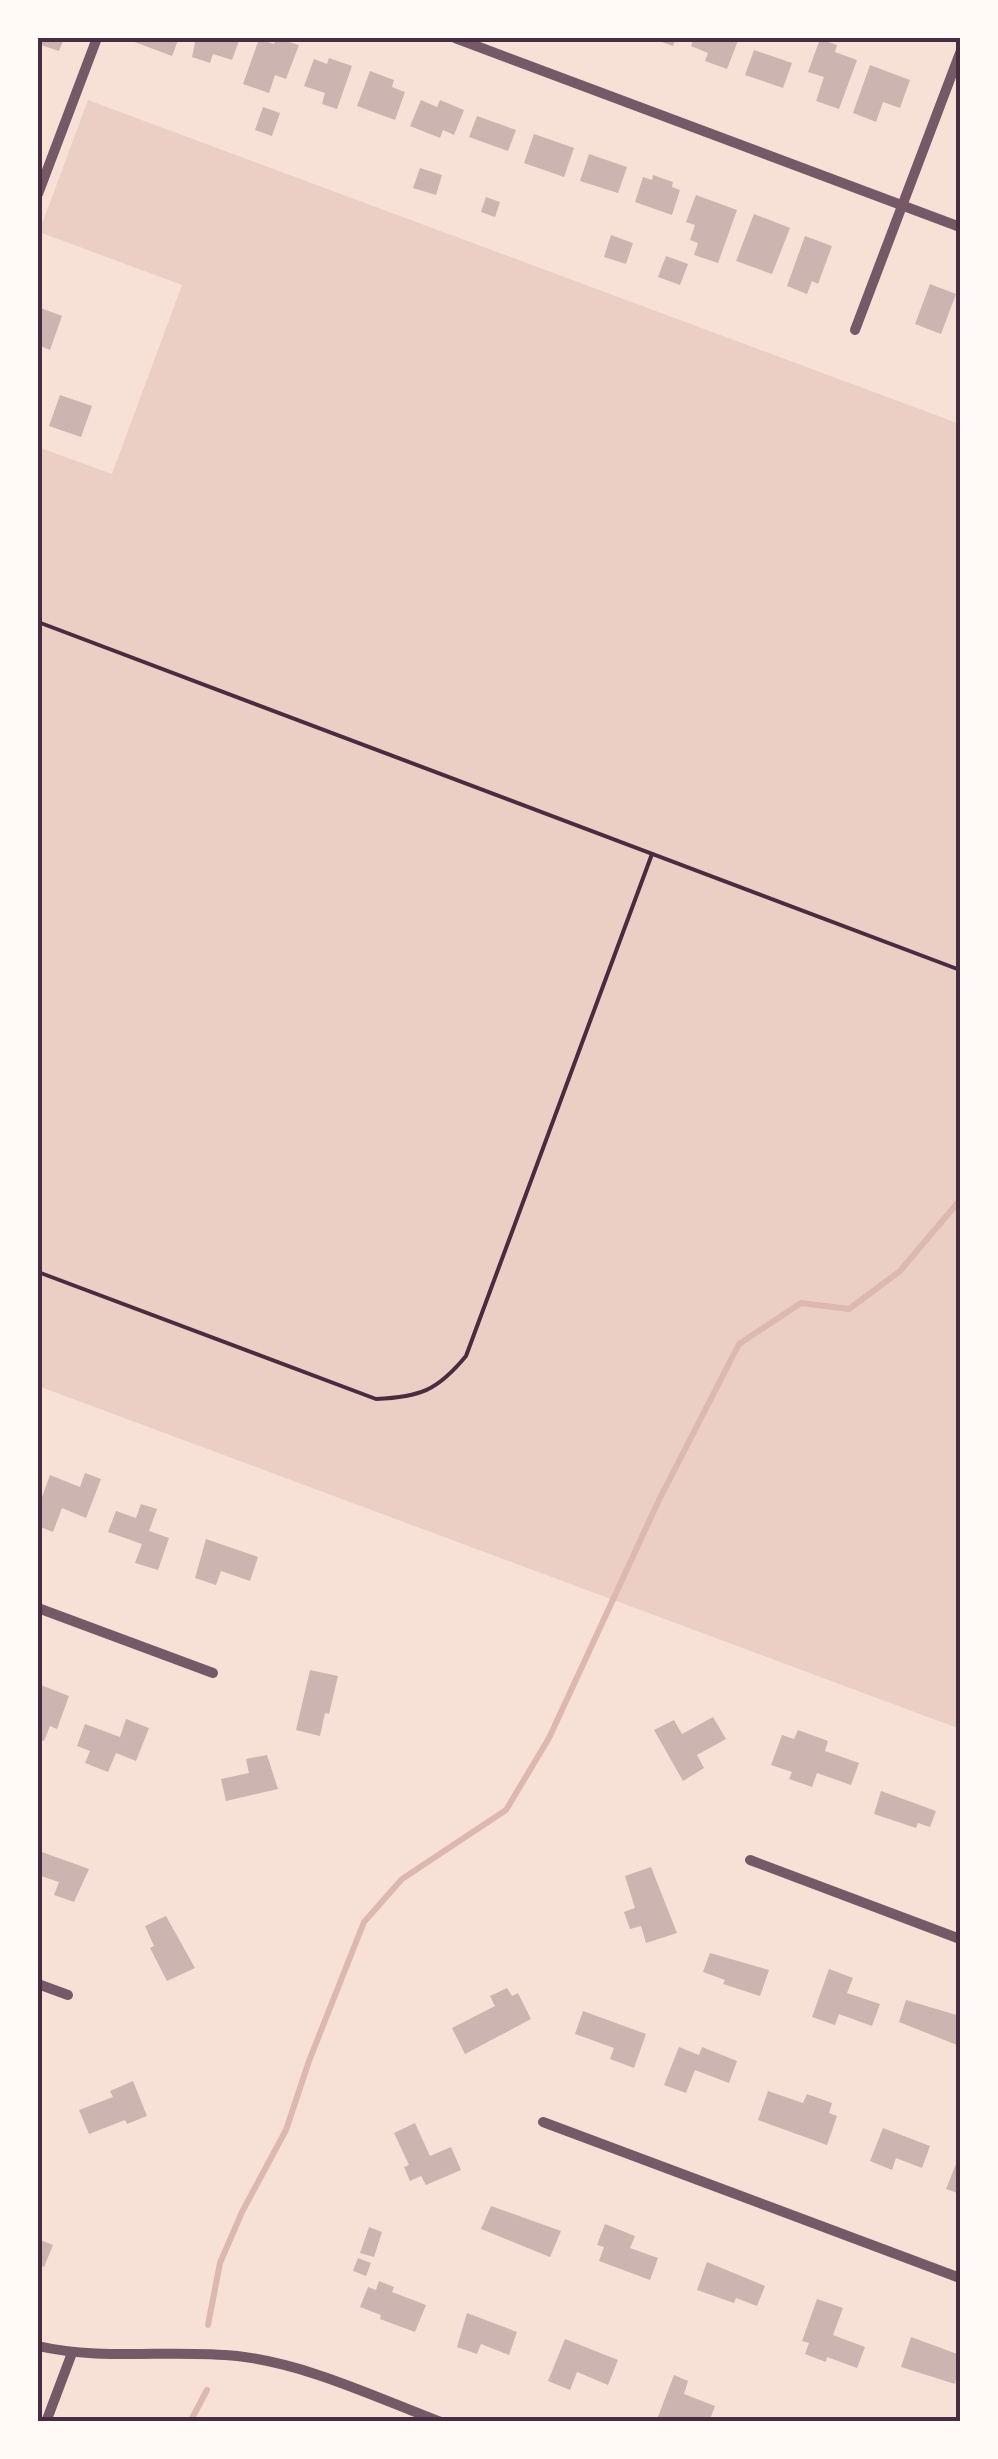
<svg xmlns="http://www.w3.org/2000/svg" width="998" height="2459" font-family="Lora,serif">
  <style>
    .green { fill: #ebcfc5 }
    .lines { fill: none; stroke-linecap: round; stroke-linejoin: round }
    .stream { stroke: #dcb8b0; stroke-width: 6 }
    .building { fill: #ccb4b1 }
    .path { stroke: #4a2c40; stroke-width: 4 }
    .minor { stroke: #755966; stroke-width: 10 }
    .neatline { fill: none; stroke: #4a2c40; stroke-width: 4 }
  </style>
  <rect width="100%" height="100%" fill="#f7e1d7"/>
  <polygon class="green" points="88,100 960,424 960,1729 38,1386 38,447 112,474 182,285 39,232"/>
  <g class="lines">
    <g class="stream">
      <polyline points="208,2325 220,2263 242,2212 286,2130 309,2061 364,1922 402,1879 506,1810 549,1738 659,1500 739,1344 801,1303 849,1309 900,1271 960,1200"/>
      <polyline points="190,2422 207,2390"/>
    </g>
  </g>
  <g class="building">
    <polygon points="40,38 64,38 59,51 38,44"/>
    <polygon points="134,38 179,38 172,56 132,41"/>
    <polygon points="196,38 240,38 232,60 213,54 210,63 192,57"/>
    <polygon points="276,38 299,45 286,79 275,75 269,93 243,84 259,39 274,44"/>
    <polygon points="651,38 676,38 673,46"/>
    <polygon points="694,38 739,38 727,69 705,61 708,53 691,46"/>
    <polygon points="820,39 837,45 835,52 857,60 839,109 816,101 824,77 808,72"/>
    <polygon points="754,50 792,63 783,88 745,75"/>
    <polygon points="329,58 352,66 337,109 322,104 325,93 304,86 314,59 327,64"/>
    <polygon points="870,65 910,80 900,108 883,102 876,122 853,113"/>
    <polygon points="370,71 394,80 392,87 405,92 395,120 357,106"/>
    <polygon points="421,100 437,107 440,100 464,110 454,135 443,130 440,138 410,126"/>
    <polygon points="263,107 280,113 272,136 255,130"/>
    <polygon points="477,116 516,130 508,151 469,137"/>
    <polygon points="534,134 574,148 564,177 524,163"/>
    <polygon points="589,154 627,167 618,193 580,181"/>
    <polygon points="420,168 442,175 436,195 413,188"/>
    <polygon points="653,175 673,182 672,187 680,190 672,215 635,202 643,177 652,180"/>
    <polygon points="696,195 737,210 718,263 694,255 698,243 690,240 695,225 686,222"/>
    <polygon points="486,197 500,202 495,217 481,212"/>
    <polygon points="754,214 790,228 772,274 736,261"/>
    <polygon points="611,235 633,243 626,264 604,257"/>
    <polygon points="805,236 832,246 818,284 812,281 807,294 787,286"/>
    <polygon points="666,256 688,264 680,285 658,277"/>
    <polygon points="930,284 956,294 941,334 915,324"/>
    <polygon points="38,307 62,316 50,350 38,345"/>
    <polygon points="60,395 92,406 81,437 49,426"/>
    <polygon points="85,1473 101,1479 86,1518 62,1508 53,1532 38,1526 38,1508 50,1475 80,1487"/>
    <polygon points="141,1504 157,1509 149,1531 169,1538 158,1570 135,1563 142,1544 108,1532 116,1511 136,1518"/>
    <polygon points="206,1539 258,1557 250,1581 221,1571 216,1585 195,1578"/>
    <polygon points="310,1670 338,1676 329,1714 325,1713 320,1736 296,1730"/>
    <polygon points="38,1684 69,1696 57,1729 50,1726 44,1741 38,1739"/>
    <polygon points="713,1717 726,1739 697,1755 704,1768 683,1781 654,1730 674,1720 682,1734"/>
    <polygon points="126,1719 149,1728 136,1761 116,1753 108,1772 85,1763 90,1751 77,1746 85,1724 120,1737"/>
    <polygon points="798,1730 828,1741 825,1751 859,1763 851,1785 817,1773 812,1787 789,1779 792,1772 771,1765 782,1735 794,1739"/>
    <polygon points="267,1755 278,1789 226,1801 221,1779 249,1773 246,1759"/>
    <polygon points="881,1791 936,1811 930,1827 918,1823 916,1828 874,1814"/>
    <polygon points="39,1851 89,1869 74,1902 54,1895 59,1882 38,1875"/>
    <polygon points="651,1867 677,1933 646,1943 641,1926 630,1929 624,1912 635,1908 625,1876"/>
    <polygon points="166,1916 195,1968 167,1981 150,1948 154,1946 145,1926"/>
    <polygon points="710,1953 769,1970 760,1996 723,1984 725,1980 703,1972"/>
    <polygon points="829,1969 853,1978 847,1993 880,2004 872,2026 839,2014 835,2025 812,2017"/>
    <polygon points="507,1988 512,1996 518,1993 531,2019 465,2054 452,2028 495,2006 490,1996"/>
    <polygon points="906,2000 960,2016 957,2045 899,2022"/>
    <polygon points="583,2011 646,2034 634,2068 610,2059 614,2048 575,2034"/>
    <polygon points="679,2047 699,2055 702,2047 737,2061 729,2083 695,2070 686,2093 664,2085"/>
    <polygon points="133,2081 147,2116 127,2124 125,2120 89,2134 79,2110 113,2097 110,2091"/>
    <polygon points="768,2091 803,2103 807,2094 832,2103 829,2113 837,2116 827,2145 758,2120"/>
    <polygon points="415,2123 430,2156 451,2147 461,2170 426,2185 421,2176 410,2181 404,2167 409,2165 394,2133"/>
    <polygon points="883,2128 930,2146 922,2168 896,2158 892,2170 870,2161"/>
    <polygon points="956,2164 960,2165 960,2194 946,2189"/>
    <polygon points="491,2206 561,2231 550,2257 481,2229"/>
    <polygon points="605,2224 635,2236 630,2248 658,2258 650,2280 599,2261 604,2247 597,2245"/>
    <polygon points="369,2227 382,2232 374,2257 360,2253"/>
    <polygon points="38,2239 53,2245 44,2267 38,2264"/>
    <polygon points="358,2258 371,2263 366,2276 353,2271"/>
    <polygon points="707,2262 765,2286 757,2306 736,2298 734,2303 697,2290"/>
    <polygon points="379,2281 394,2287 392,2292 426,2305 415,2332 380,2319 381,2315 360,2307 368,2287 376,2290"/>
    <polygon points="817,2299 843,2308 833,2335 865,2347 857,2368 827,2357 826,2362 805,2354 809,2343 802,2341"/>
    <polygon points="467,2313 517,2332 509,2355 481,2344 477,2354 457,2347"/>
    <polygon points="911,2337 960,2355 955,2384 901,2367"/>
    <polygon points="565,2339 618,2360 608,2385 577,2372 570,2390 548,2381"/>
    <polygon points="674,2375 688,2381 684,2394 715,2406 709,2422 679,2418 678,2422 656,2422"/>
  </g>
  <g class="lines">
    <g class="path">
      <polyline points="38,622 960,970"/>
      <path d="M38,1272l338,127c44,-2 61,-8 90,-43l186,-502"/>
    </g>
    <g class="minor">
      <polyline points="455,38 960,227"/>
      <polyline points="38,194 97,38"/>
      <polyline points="855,330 960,53"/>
      <polyline points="38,1608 213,1673"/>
      <polyline points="750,1860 960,1939"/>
      <polyline points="38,1984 68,1995"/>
      <polyline points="543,2122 960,2278"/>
      <path d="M38,2346c64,15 133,3 199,10 70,8 138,41 204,66"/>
      <polyline points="46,2422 72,2353"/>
    </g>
  </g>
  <rect width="998" height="2459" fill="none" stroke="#fffaf5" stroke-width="80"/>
  <rect x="40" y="40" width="918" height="2379" class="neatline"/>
</svg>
